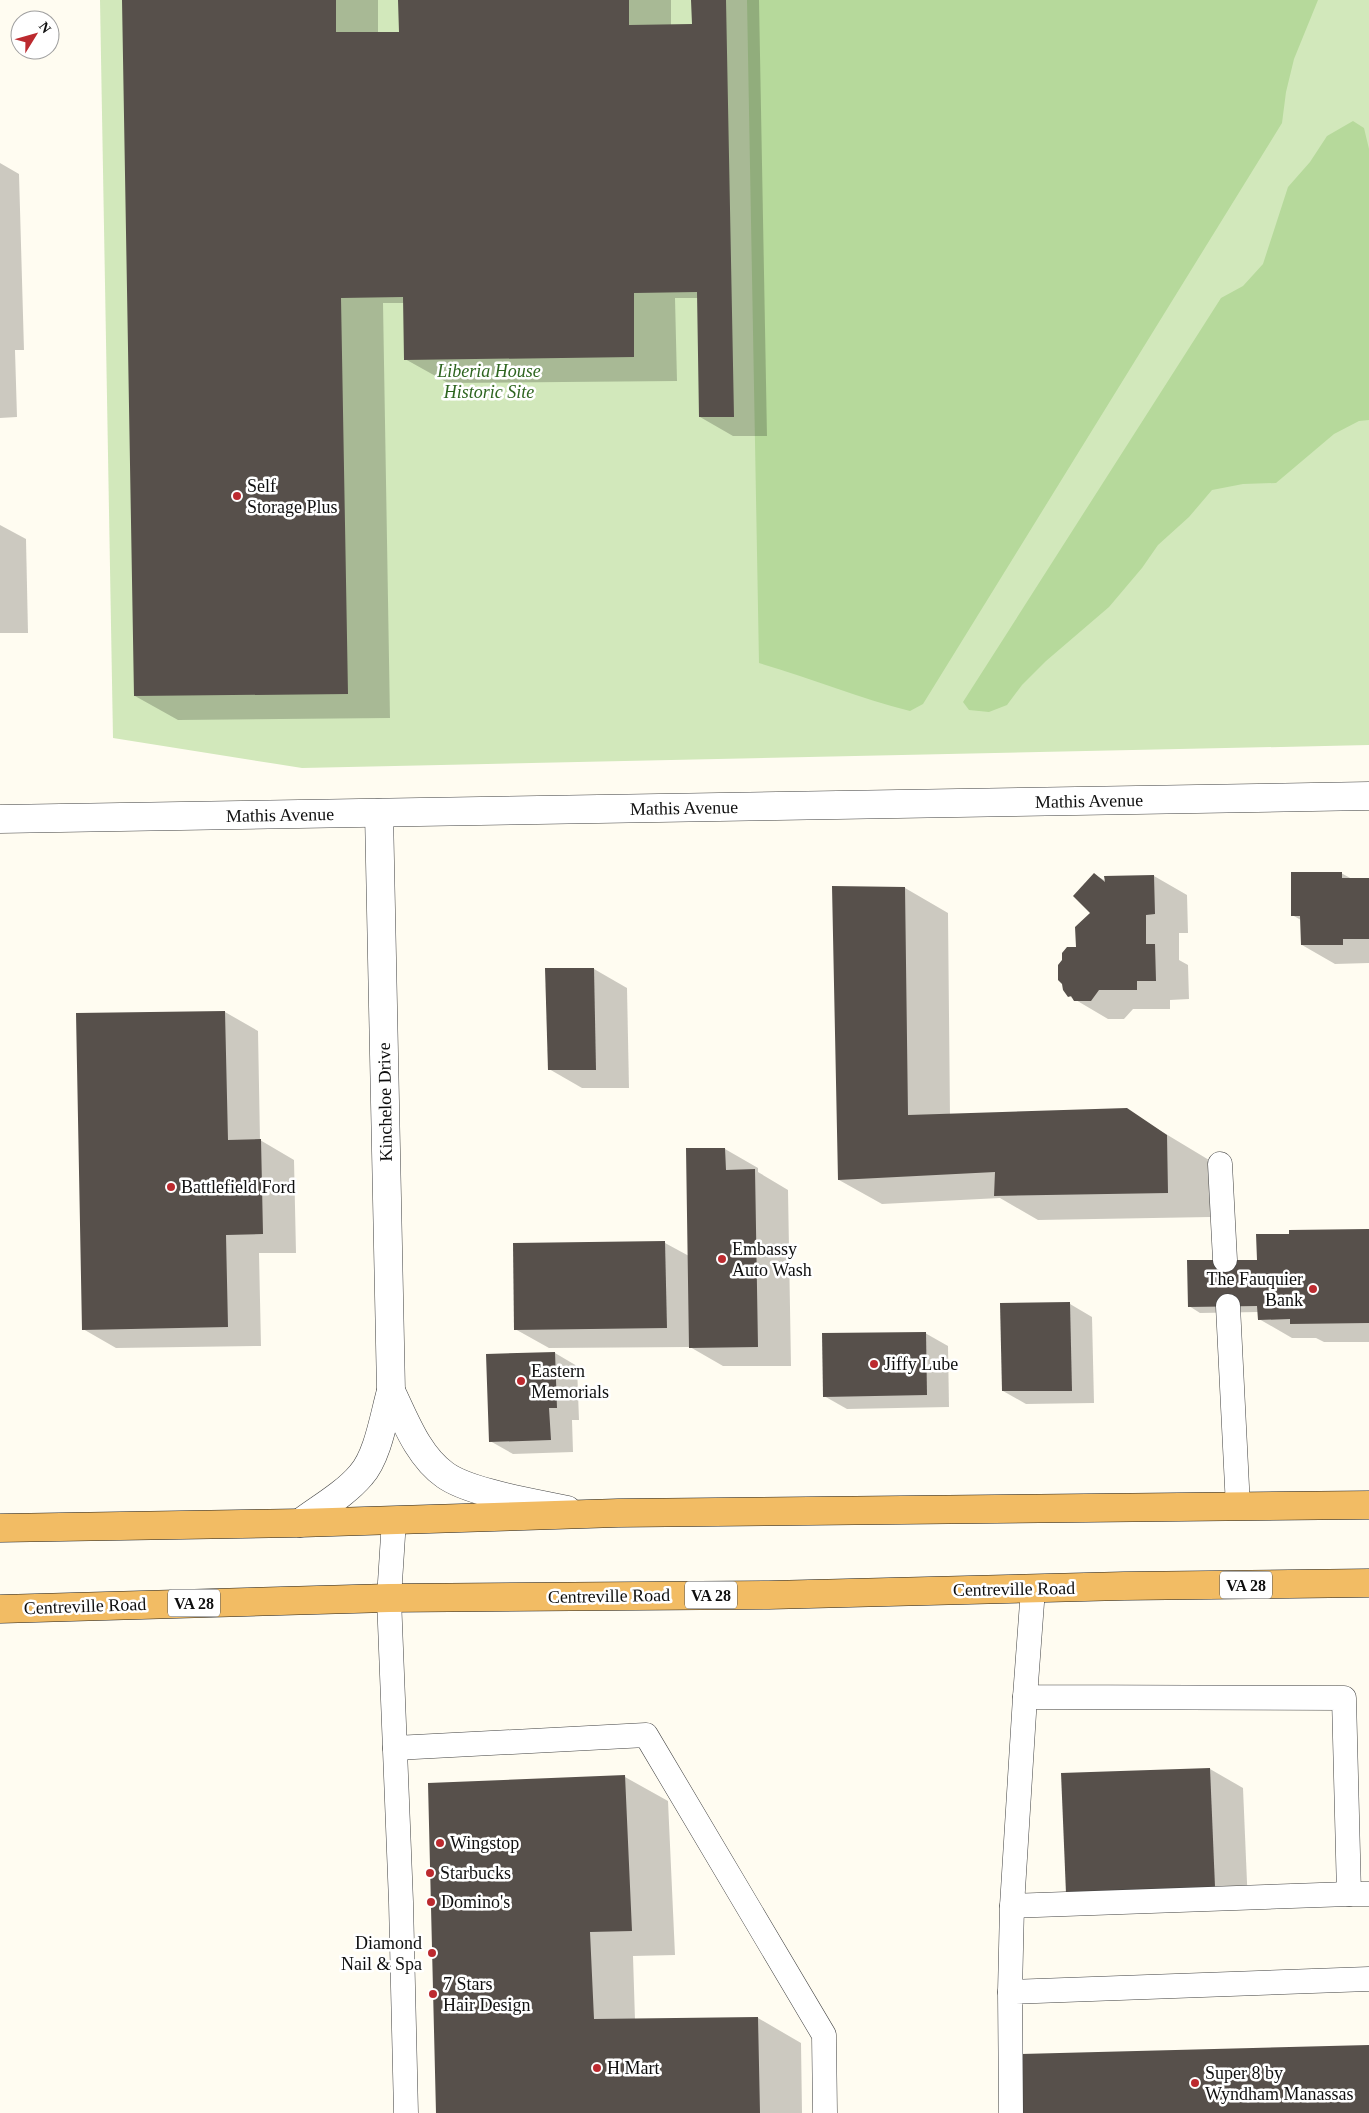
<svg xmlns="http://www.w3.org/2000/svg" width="1369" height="2113" font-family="Georgia,serif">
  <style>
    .green { fill: #d2e8bb }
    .forest { fill: #b6d99b }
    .shadow { fill: #0003 }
    .building { fill: #57504b }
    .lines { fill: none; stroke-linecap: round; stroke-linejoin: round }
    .service-casing { stroke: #424242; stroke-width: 25 }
    .minor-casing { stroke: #424242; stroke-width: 29 }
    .tertiary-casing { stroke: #424242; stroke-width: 29 }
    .trunk-casing { stroke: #202020; stroke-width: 29 }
    .service { stroke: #fff; stroke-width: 24 }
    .minor { stroke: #fff; stroke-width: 28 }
    .tertiary { stroke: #fff; stroke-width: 28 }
    .trunk { stroke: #f2bc64; stroke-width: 28 }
    .poi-dot { fill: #bc2a2f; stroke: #fff; stroke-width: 2 }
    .labels { text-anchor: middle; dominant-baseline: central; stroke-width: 5; stroke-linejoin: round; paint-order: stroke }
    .shield { fill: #fff; stroke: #575757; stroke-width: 1 }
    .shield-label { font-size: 16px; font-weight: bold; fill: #0f0f0f }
    .park-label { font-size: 18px; font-style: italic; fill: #2e6520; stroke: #fff }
    .poi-label { font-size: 18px; fill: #0f0f0f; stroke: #fff; text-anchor: start }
    .street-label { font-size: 18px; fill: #0f0f0f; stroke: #fff }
  </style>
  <rect width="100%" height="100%" fill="#fffcf1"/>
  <polygon class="green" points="100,0 1369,0 1369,745 302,768 113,738"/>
  <g class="forest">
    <path d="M747,0h571l-24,59 -8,33 -4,31 -359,581 -13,7c-51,-13 -100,-33 -151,-48z"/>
    <polygon points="1353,121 1364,128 1369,149 1369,420 1359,421 1334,434 1276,483 1243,484 1212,490 1189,517 1158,545 1142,568 1109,607 1046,661 1022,685 1007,705 989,712 969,710 963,702 1221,298 1243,286 1263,264 1288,187 1310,162 1327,136"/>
  </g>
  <g class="shadow">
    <polygon points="123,0 378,0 378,33 400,33 399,0 671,0 671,25 693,26 693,0 759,0 767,436 733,436 700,417 698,298 675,298 677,381 448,383 405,359 404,303 383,303 390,718 178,720 135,696"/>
    <polygon points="0,163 19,174 24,350 15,350 17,417 0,418"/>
    <polygon points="0,525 26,539 28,633 0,633"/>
    <polygon points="1341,873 1352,879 1369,879 1369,963 1335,964 1302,945 1301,920 1292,915"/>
    <polygon points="1095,875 1106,881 1154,876 1187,895 1188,933 1179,933 1179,960 1188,965 1189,999 1170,1000 1170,1009 1133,1009 1124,1019 1108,1019 1069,996 1077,948 1092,913"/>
    <polygon points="833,887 905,888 948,913 950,1115 1126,1110 1209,1160 1211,1217 1038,1220 1000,1198 882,1204 839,1180"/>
    <polygon points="547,969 594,969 627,988 629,1088 582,1088 549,1069"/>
    <polygon points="225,1012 258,1031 260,1140 294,1160 296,1253 259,1253 261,1346 116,1348 83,1329"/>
    <polygon points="687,1149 725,1149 758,1168 758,1172 788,1190 791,1366 723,1366 690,1347 549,1348 515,1329 514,1245 665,1243 689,1256"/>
    <polygon points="1369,1231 1369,1342 1324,1342 1316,1338 1292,1338 1259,1319 1259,1312 1200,1313 1189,1306 1256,1261"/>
    <polygon points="1070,1304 1092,1317 1094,1403 1026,1404 1003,1391"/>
    <polygon points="925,1333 948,1346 949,1407 847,1409 824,1396"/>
    <polygon points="555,1353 577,1366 579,1420 572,1420 573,1452 513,1454 490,1441"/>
    <polygon points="1210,1769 1243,1788 1248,1906 1068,1892"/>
    <polygon points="625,1777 668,1801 675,1955 633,1956 635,2020 758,2018 801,2043 802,2113 436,2113"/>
  </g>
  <g class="building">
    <polygon points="122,0 336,0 336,32 399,32 398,0 629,0 629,25 692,24 691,0 726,0 734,417 699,417 697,292 634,293 634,357 404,360 403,297 341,298 348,694 134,696"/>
    <polygon points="1291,872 1342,872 1342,878 1369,878 1369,939 1343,939 1343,945 1301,945 1300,916 1291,916"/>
    <polygon points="1094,873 1105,882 1104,876 1154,875 1155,914 1146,915 1146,944 1155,944 1156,981 1137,981 1137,990 1099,990 1091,1001 1074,1001 1071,996 1068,997 1063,990 1062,984 1058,980 1058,965 1062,960 1062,953 1067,947 1076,947 1075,927 1090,913 1073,896"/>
    <polygon points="832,886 905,887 908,1115 1127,1108 1167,1135 1168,1193 994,1196 995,1172 838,1180"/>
    <polygon points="545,968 594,968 596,1070 548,1070"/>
    <polygon points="225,1011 228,1140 261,1139 263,1234 226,1235 228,1327 82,1330 76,1013"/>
    <polygon points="686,1148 725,1148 726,1170 755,1169 758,1347 689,1348"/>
    <polygon points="1369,1229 1369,1323 1290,1324 1290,1319 1258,1320 1257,1306 1188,1307 1187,1260 1257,1260 1256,1234 1289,1234 1289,1230"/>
    <polygon points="665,1241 667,1328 514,1330 513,1243"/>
    <polygon points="1070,1302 1072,1391 1002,1391 1000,1303"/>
    <polygon points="926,1332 927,1395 823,1397 822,1333"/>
    <polygon points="555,1352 557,1408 549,1408 551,1440 489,1442 486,1354"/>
    <polygon points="1210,1768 1215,1887 1066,1893 1061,1773"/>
    <polygon points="625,1775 632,1931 590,1932 594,2019 758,2017 760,2113 436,2113 428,1783"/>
    <polygon points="1369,2045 1369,2113 1023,2113 1021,2054"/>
  </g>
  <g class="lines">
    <defs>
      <g id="service">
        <polyline points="1220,1164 1225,1260"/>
        <polyline points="1228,1306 1238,1507"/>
        <polyline points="394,1520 389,1598 401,1902 406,2113"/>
        <polyline points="1033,1589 1025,1697 1344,1698 1349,1894 1369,1894"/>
        <polyline points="1025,1697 1012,1906 1349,1894"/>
        <polyline points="395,1748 646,1735 824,2035 825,2113"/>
        <polyline points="1010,1992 1012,1906"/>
        <polyline points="1011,2113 1010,1992 1369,1979"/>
      </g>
      <g id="minor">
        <path d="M391,1391c14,29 27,65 54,84 25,18 91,28 122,35"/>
        <path d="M300,1523c20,-15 45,-29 61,-48 17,-19 23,-59 30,-84l-12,-578"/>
      </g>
      <polyline id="tertiary" points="0,819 1369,796"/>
      <g id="trunk">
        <polyline points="0,1528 300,1523 618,1513 1369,1505"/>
        <polyline points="0,1609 389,1598 769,1595 1124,1586 1369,1583"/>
      </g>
    </defs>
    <use href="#service" class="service-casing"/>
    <use href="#minor" class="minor-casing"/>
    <use href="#tertiary" class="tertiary-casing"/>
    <use href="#trunk" class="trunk-casing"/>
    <use href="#service" class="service"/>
    <use href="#minor" class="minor"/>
    <use href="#tertiary" class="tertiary"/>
    <use href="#trunk" class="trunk"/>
  </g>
  <g class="poi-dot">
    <circle cx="237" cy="496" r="5"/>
    <circle cx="171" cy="1187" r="5"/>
    <circle cx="722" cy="1259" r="5"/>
    <circle cx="1313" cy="1289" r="5"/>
    <circle cx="874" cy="1364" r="5"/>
    <circle cx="521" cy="1381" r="5"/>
    <circle cx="440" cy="1843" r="5"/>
    <circle cx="430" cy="1873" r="5"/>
    <circle cx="431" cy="1902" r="5"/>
    <circle cx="432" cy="1953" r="5"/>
    <circle cx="433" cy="1994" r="5"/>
    <circle cx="597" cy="2068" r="5"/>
    <circle cx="1195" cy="2083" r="5"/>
  </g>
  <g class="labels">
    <g class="shield">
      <rect x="1220" y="1571.5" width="52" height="27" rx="4"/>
      <rect x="685" y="1581.5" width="52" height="27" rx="4"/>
      <rect x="168" y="1589.5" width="52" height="27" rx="4"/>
    </g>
    <g class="shield-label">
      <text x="1246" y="1585">VA 28</text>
      <text x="711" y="1595">VA 28</text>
      <text x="194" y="1603">VA 28</text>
    </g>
    <g class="park-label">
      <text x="489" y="371">Liberia House<tspan x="489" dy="21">Historic Site</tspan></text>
    </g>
    <g class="poi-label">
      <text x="247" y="486">Self<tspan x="247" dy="21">Storage Plus</tspan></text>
      <text x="181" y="1187">Battlefield Ford</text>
      <text x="732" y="1249">Embassy<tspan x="732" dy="21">Auto Wash</tspan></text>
      <text x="1303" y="1279" text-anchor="end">The Fauquier<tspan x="1303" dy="21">Bank</tspan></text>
      <text x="884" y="1364">Jiffy Lube</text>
      <text x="531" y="1371">Eastern<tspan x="531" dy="21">Memorials</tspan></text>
      <text x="450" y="1843">Wingstop</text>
      <text x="440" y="1873">Starbucks</text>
      <text x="441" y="1902">Domino's</text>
      <text x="422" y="1943" text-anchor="end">Diamond<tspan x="422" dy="21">Nail &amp; Spa</tspan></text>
      <text x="443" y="1984">7 Stars<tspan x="443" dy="21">Hair Design</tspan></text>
      <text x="607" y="2068">H Mart</text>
      <text x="1205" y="2073">Super 8 by<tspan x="1205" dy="21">Wyndham Manassas</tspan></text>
    </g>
    <g class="street-label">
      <text transform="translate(1089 801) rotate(-1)">Mathis Avenue</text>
      <text transform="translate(684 808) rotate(-1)">Mathis Avenue</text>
      <text transform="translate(280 815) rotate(-1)">Mathis Avenue</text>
      <text transform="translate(385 1102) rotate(-91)">Kincheloe Drive</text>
      <text transform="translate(1014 1589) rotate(-1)">Centreville Road</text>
      <text transform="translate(609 1596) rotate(-1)">Centreville Road</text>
      <text transform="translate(85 1606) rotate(-2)">Centreville Road</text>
    </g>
  </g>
  <g transform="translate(35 35) rotate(53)"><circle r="24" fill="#ffffff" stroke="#9f9f9f"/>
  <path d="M0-4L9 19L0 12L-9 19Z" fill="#bc2a2f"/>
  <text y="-8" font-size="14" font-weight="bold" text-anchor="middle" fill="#0f0f0f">N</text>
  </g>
</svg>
